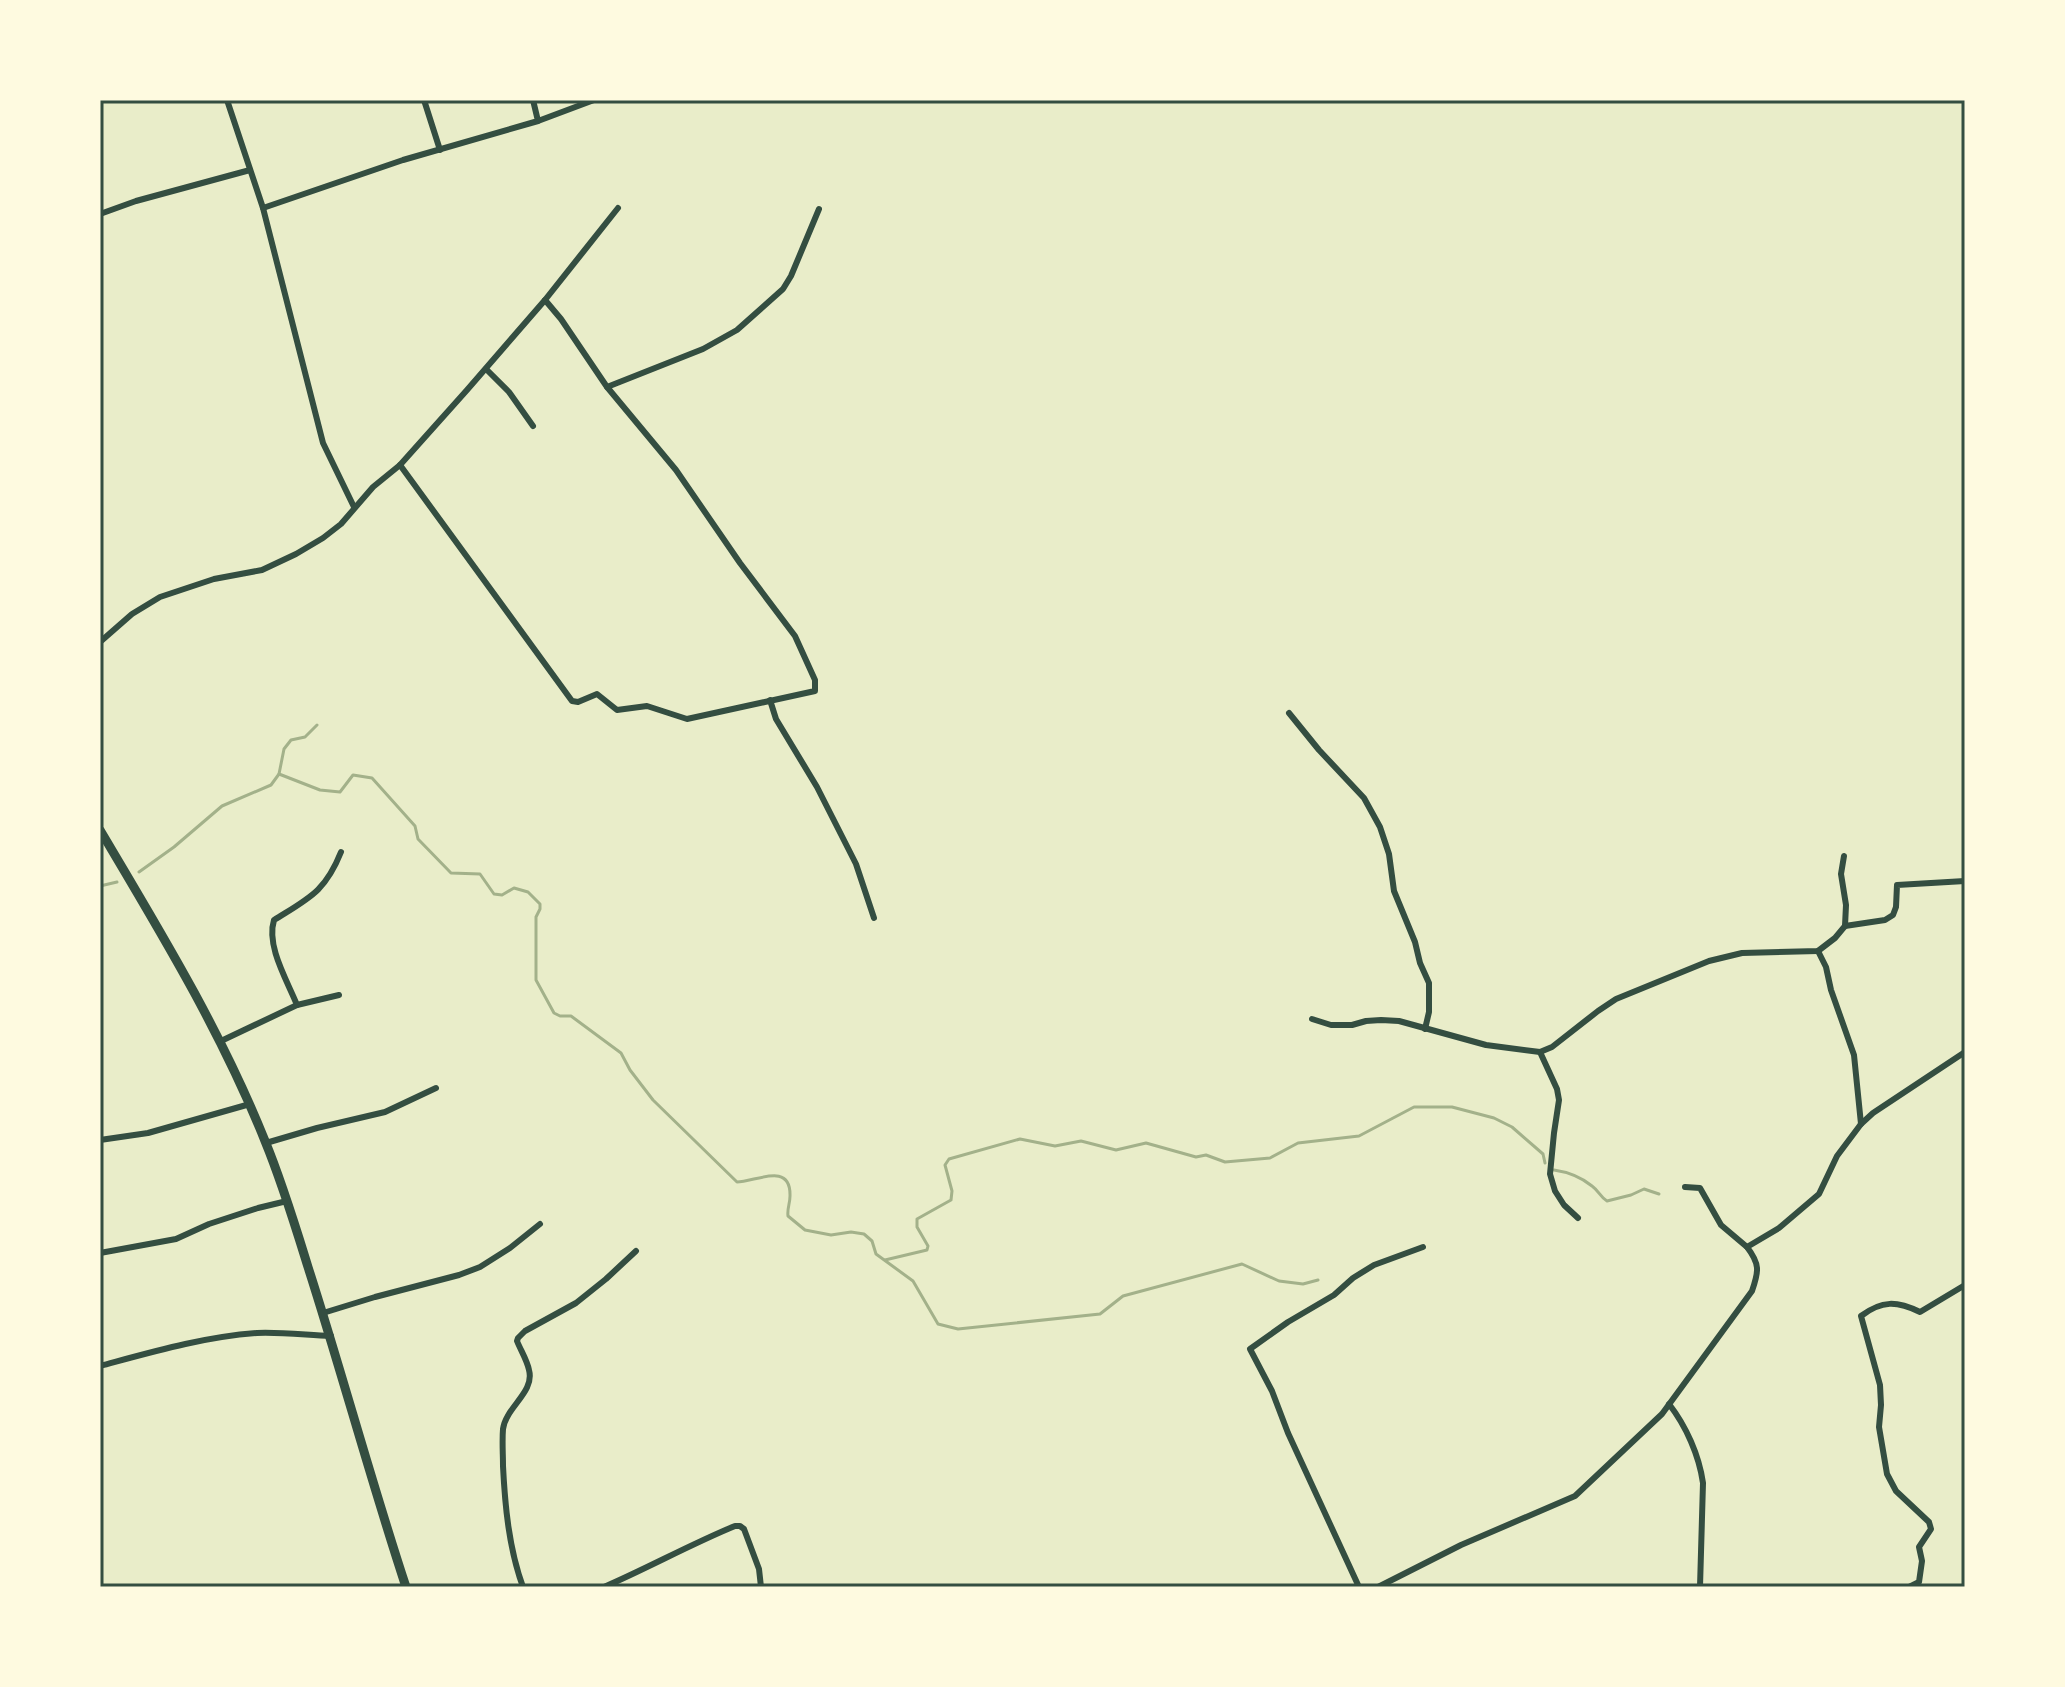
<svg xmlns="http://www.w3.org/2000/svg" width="2065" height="1687" font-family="'Roboto Condensed',sans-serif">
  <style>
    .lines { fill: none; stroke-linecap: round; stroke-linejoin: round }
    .stream { stroke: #a3b18a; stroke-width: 3 }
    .minor { stroke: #344e41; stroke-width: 6 }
    .primary { stroke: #344e41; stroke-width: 9 }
    .neatline { fill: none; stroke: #344e41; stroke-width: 3 }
  </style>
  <rect width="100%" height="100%" fill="#e9edc9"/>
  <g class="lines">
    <g class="stream">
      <path d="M279,774l41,16 20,2 13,-17 19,3 43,48 3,13 33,34 29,1 14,20 8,1 12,-7 14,4 12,12v5l-4,8v63l18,33 6,3h11l50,37 9,17 23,30 84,82c18,0 54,-21 53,14 0,8 -3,12 -2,20l17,14 26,5 20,-3 13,2 8,7 4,13 37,27 25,43 20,5 142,-15 23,-18 119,-32 37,17 24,3 15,-4"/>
      <polyline points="139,872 174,847 222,806 271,785 279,774 284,749 291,740 305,737 317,725"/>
      <polyline points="100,886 117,882"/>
      <path d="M1554,1170c14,2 27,7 38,16 7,5 8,11 15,15l24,-6 13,-6 15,5"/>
      <polyline points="885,1260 927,1250 928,1246 917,1227 917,1219 951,1200 952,1191 945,1165 949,1159 1020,1139 1055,1146 1081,1141 1116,1150 1146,1143 1196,1157 1206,1155 1225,1162 1270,1158 1298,1143 1359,1136 1414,1107 1452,1107 1494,1118 1512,1127 1543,1154 1545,1163"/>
    </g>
    <g class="minor">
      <polyline points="227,100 263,208 323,443 354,507"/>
      <polyline points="424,100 440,150"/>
      <polyline points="538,121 594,100"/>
      <polyline points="263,208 403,160 538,121 533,100"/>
      <polyline points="100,214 136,201 250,170"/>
      <polyline points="486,369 509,392 533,426"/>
      <polyline points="607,387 703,349 737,330 783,289 791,276 819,209"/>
      <polyline points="400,465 572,701 578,702 597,694 617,710 647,706 687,719 815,691 815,680 795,636 740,563 676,470 607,387 561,319 545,300"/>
      <polyline points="100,642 132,614 160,597 214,579 262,570 296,554 323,538 341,524 373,487 400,465 467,390 545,300 618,208"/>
      <polyline points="770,700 776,719 817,787 856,864 874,918"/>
      <polyline points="1289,713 1319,750 1364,798 1380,827 1389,854 1394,891 1415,942 1420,963 1429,983 1429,1012 1425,1029"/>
      <polyline points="1845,926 1885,920 1893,915 1896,907 1897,885 1965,881"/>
      <path d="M297,1005c-10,-25 -31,-59 -23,-85 35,-22 51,-28 67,-68"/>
      <polyline points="1312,1019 1331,1025 1352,1025 1366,1021 1381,1020 1399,1021 1486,1045 1540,1052 1552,1047 1598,1011 1616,999 1709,961 1742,953 1818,951 1835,938 1845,926 1846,905 1841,874 1844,856"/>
      <polyline points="221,1041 297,1005 339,995"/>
      <polyline points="1540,1052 1557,1089 1559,1100 1554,1133 1550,1174 1555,1191 1564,1205 1578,1218"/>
      <polyline points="1861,1124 1873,1113 1965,1052"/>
      <polyline points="100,1140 148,1133 250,1104"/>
      <polyline points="266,1143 317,1128 385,1112 436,1088"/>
      <polyline points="1685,1187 1700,1188 1721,1225 1747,1247"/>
      <polyline points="100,1253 176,1239 209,1224 258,1208 287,1201"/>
      <polyline points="323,1313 375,1297 459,1275 480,1267 510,1248 540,1224"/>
      <path d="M100,1366c52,-14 103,-29 157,-33 24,-1 49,2 74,3"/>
      <path d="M1669,1404c17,22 30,51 34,79l-3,104"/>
      <path d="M523,1587c-14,-38 -18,-81 -20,-121 0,-12 -1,-25 0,-37 3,-22 32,-37 26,-59 -2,-10 -8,-19 -12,-29l1,-3 7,-7 51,-28 30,-24 30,-28"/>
      <path d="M604,1587c44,-19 87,-43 131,-61h5l4,3 15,40 2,18"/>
      <polyline points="1359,1587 1288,1433 1272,1391 1250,1349 1288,1322 1334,1295 1353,1278 1374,1265 1423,1247"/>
      <path d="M1378,1587l83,-42 114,-49 87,-82 90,-123c7,-20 8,-27 -5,-44l32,-19 40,-34 18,-38 24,-32 -7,-69 -23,-65 -5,-23 -8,-16"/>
      <path d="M1909,1587l10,-5 3,-21 -3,-14 12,-18 -2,-7 -33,-31 -9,-17 -8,-47 2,-22 -1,-20 -19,-69c21,-16 36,-15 59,-4l45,-27"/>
    </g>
    <path class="primary" d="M100,830c60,101 121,201 165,311 17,41 30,84 43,126 34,106 63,214 98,320"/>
  </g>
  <rect width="2065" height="1687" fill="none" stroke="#fefae0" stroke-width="204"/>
  <rect x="102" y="102" width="1861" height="1483" class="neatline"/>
</svg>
